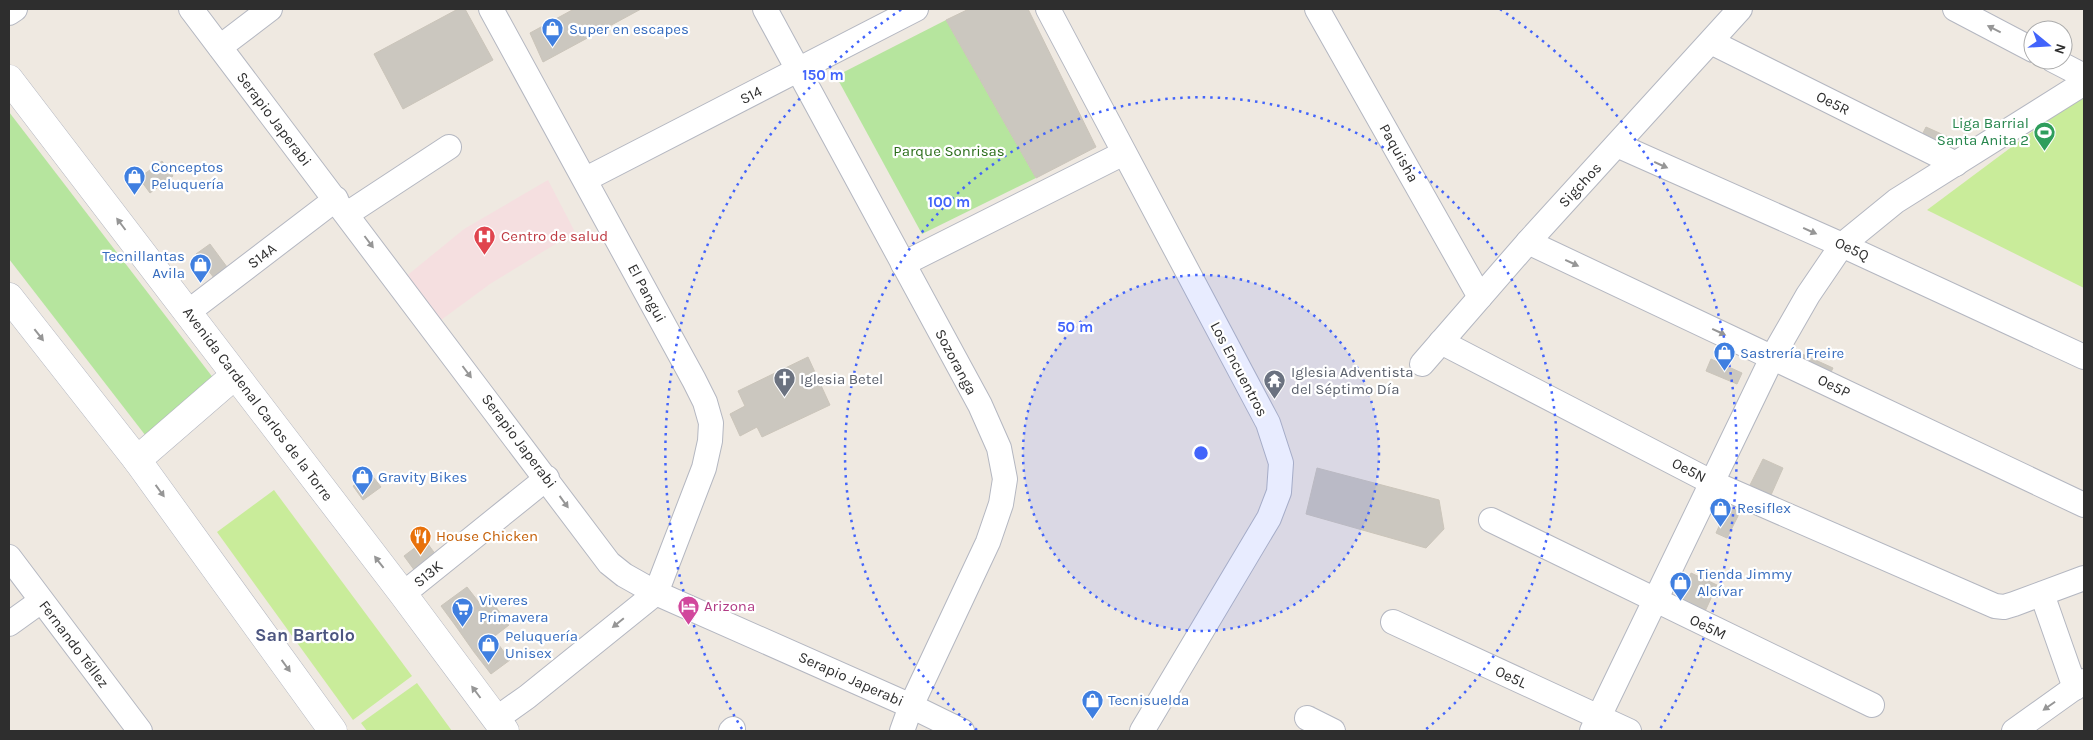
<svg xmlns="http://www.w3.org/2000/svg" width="2093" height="740" font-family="Karla,sans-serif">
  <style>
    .medical { fill: #f5dfe0 }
    .green { fill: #b6e59e }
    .pitch { fill: #c9ec9a }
    .building { fill: #cbc7bf; stroke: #cbc5ba }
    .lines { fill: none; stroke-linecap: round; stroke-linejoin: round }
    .street-casing { stroke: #b4b7c1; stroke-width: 26 }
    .secondary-casing { stroke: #b4b7c1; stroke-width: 29 }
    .street { stroke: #fff; stroke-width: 24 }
    .secondary { stroke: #fff; stroke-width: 28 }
    .oneway { fill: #969696 }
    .ring { fill: none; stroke: #4264fb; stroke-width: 2.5; stroke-dasharray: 2.5 5 }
    .labels { text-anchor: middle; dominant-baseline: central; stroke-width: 4.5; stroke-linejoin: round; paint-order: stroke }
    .shop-label { font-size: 15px; fill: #366cbe; stroke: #fff; text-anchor: start }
    .street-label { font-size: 15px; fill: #2e2e2e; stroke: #fff }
    .leisure-label { font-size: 15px; fill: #27864d; stroke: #fff; text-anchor: end }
    .park-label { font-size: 15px; fill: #2c6e1b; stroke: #fff }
    .health-label { font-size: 15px; fill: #be3a42; stroke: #fff; text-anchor: start }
    .worship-label { font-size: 15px; fill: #5b616d; stroke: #fff; text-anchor: start }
    .food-label { font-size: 15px; fill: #c56008; stroke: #fff; text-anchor: start }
    .hotel-label { font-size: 15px; fill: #b23c85; stroke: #fff; text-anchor: start }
    .quarter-label { font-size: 18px; font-weight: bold; fill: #4d5680; stroke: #fff }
    .centre { fill: #4264fb; stroke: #fff; stroke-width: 2.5 }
    .ring-label { font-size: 15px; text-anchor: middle; font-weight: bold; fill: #4264fb; stroke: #fff; stroke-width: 4.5; stroke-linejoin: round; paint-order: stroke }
  </style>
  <rect width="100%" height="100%" fill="#efe9e1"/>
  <polygon class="medical" points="548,180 575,232 490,284 437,323 404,278 464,229"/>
  <g class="green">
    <polygon points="946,20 1036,178 922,234 836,76"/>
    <polygon points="9,112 214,379 149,440 9,259"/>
  </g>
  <g class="pitch">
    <polygon points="2084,93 2084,288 1927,210"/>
    <polygon points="274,490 412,676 353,720 217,532"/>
    <polygon points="417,683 452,731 367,731 361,723"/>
  </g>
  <g class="building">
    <polygon points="458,9 465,9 493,60 403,109 374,54"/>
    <polygon points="574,9 641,9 543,62 530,33"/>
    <polygon points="969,9 1028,9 1096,147 1036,178 946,20"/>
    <polygon points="1926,127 1955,140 1941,149 1920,139"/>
    <polygon points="162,161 173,176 150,193 139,178"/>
    <polygon points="210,244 227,267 214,278 196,254"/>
    <polygon points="1800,353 1833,368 1828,378 1796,363"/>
    <polygon points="808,357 830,405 762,437 757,427 740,436 730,414 745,406 738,391"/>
    <polygon points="1711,359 1742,373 1737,384 1706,371"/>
    <polygon points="1763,459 1783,468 1771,495 1750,485"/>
    <polygon points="1317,468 1439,500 1444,529 1426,548 1306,514"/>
    <polygon points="370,473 381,487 363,500 353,486"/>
    <polygon points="1728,506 1740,512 1727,538 1716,533"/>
    <polygon points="425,540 436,555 415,571 404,556"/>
    <polygon points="1691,573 1717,585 1702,618 1676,606"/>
    <polygon points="467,587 481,605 455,625 441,606"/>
    <polygon points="490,599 509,625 474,652 455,625"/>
    <polygon points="493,637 510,660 491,674 474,652"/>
  </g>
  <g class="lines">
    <defs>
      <g id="street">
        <polyline points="191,9 609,563 624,575 656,593 911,706 962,731"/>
        <polyline points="491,9 694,380 705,402 711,423 710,441 704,468 656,593 527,697 496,719"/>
        <polyline points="765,9 980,405 999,448 1005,479 1001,504 988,542 911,706 902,731"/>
        <polyline points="1048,9 1268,423 1281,463 1279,492 1269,518 1142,731"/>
        <polyline points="1317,9 1480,297"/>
        <polyline points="1955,9 2033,50"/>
        <polyline points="9,13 15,9"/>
        <polyline points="1711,42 1956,164"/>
        <polyline points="220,47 270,9"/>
        <polyline points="2053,60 2084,76"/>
        <polyline points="1617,145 1842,245 2084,357"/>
        <polyline points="586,179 916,9"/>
        <polyline points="347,214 449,147"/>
        <polyline points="1528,242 2084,505"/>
        <polyline points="903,264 1124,153"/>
        <polyline points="188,312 336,199"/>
        <polyline points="1441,342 1713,483 1995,606 2004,607 2014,604 2084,578"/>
        <polyline points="1422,364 1528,242 1740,9"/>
        <polyline points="1491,520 1872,705"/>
        <polyline points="9,557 140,731"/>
        <polyline points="403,594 547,478"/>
        <polyline points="2042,594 2075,688"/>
        <polyline points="1393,622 1629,731"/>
        <polyline points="9,624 41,601"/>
        <polyline points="1307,718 1333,731"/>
        <polyline points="731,731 733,729"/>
        <polyline points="1592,731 1773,356 1808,295 1842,245 1896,201 2084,83"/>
        <polyline points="2014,731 2084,681"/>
      </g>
      <g id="secondary">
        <polyline points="9,79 403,594 505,731"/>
        <polyline points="9,297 137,460 333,731"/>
        <polyline points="137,460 234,376"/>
      </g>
    </defs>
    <use href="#street" class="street-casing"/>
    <use href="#secondary" class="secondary-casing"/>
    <use href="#street" class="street"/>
    <use href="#secondary" class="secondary"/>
  </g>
  <defs><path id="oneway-solid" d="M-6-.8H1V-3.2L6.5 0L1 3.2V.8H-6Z" transform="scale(1.25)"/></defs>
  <g class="oneway">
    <use href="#oneway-solid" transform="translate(1994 29) rotate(-153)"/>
    <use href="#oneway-solid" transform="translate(1661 165) rotate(24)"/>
    <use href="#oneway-solid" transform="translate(121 224) rotate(-127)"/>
    <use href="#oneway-solid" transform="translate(1810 231) rotate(24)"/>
    <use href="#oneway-solid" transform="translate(369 242) rotate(53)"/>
    <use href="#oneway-solid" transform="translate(1572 263) rotate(25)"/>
    <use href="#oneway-solid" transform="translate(1719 332) rotate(25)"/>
    <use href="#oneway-solid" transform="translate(39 335) rotate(52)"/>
    <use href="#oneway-solid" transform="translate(467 372) rotate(53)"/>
    <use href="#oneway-solid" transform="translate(160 491) rotate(54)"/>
    <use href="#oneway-solid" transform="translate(564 502) rotate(54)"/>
    <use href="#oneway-solid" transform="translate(379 562) rotate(-128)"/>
    <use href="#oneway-solid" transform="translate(618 623) rotate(141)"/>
    <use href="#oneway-solid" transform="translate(286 666) rotate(54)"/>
    <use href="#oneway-solid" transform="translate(476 692) rotate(-127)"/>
    <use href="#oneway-solid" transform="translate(2049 706) rotate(145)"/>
  </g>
  <circle cx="1201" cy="453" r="178" fill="#4264fb" fill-opacity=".12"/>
  <g class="ring">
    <circle cx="1201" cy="453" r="178"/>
    <path d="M977 730A356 356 0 1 1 1425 730"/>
    <path d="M742 729A535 535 0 0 1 902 9M1500 9A535 535 0 0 1 1660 729"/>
  </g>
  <defs>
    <symbol id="shop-pin" viewBox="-11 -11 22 30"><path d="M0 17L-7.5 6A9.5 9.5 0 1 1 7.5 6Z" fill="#3f7fe0" stroke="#fff"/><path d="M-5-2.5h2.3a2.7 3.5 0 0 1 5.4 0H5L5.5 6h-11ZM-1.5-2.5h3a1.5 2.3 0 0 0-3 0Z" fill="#fff"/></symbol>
    <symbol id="stadium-pin" viewBox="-11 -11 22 30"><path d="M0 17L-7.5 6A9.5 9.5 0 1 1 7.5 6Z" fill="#2e9e5b" stroke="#fff"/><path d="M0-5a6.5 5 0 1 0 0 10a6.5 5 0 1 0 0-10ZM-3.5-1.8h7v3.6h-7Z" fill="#fff"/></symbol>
    <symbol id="hospital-pin" viewBox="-11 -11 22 30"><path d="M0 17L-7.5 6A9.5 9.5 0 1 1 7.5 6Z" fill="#e0444e" stroke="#fff"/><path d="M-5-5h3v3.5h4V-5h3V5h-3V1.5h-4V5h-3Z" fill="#fff"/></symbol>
    <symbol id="church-pin" viewBox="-11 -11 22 30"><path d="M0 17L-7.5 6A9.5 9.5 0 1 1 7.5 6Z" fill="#6b7280" stroke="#fff"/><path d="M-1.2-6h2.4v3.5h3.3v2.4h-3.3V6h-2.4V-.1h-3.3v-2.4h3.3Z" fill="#fff"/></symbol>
    <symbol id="temple-pin" viewBox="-11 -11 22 30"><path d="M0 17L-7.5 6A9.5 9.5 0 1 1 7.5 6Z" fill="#6b7280" stroke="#fff"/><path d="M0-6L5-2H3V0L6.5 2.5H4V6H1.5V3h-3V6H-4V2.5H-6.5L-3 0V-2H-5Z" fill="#fff"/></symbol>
    <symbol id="restaurant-pin" viewBox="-11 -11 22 30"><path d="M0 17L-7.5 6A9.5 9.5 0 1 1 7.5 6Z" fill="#e8710a" stroke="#fff"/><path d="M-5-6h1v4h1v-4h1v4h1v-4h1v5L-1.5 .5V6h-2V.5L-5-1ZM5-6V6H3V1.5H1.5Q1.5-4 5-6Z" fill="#fff"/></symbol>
    <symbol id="hotel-pin" viewBox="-11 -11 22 30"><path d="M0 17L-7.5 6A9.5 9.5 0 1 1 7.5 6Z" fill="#d1479c" stroke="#fff"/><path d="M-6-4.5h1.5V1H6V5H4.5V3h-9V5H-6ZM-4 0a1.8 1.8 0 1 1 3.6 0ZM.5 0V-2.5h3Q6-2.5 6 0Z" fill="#fff"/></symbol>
    <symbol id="supermarket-pin" viewBox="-11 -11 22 30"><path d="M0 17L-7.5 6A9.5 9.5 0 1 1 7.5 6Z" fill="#3f7fe0" stroke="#fff"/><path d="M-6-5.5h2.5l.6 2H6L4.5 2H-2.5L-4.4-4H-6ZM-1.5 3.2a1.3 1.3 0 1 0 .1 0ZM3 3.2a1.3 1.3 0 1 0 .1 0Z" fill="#fff"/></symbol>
  </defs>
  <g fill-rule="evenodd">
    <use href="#shop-pin" x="540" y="16" width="25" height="34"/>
    <use href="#stadium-pin" x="2032" y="120" width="25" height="34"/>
    <use href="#shop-pin" x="122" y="164" width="25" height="34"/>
    <use href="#hospital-pin" x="472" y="224" width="25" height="34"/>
    <use href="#shop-pin" x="188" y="252" width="25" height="34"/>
    <use href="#shop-pin" x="1712" y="340" width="25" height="34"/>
    <use href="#church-pin" x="772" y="366" width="25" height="34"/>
    <use href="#temple-pin" x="1262" y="368" width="25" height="34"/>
    <use href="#shop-pin" x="350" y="464" width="25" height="34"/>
    <use href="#shop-pin" x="1708" y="496" width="25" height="34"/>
    <use href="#restaurant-pin" x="408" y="524" width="25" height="34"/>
    <use href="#shop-pin" x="1668" y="570" width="25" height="34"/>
    <use href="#hotel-pin" x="676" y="594" width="25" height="34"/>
    <use href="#supermarket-pin" x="450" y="596" width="25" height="34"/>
    <use href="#shop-pin" x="476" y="632" width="25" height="34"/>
    <use href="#shop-pin" x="1080" y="688" width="25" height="34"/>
  </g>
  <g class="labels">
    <g class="shop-label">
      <text x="569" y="29">Super en escapes</text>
      <text x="151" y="167">Conceptos<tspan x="151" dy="17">Peluquería</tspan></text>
      <text x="185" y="256" text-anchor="end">Tecnillantas<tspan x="185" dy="17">Avila</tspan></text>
      <text x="1740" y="353">Sastrería Freire</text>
      <text x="378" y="477">Gravity Bikes</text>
      <text x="1737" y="508">Resiflex</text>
      <text x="1697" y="574">Tienda Jimmy<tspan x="1697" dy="17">Alcívar</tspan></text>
      <text x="479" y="600">Viveres<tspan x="479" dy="17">Primavera</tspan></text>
      <text x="505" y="636">Peluquería<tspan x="505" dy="17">Unisex</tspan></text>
      <text x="1108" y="700">Tecnisuelda</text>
    </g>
    <g class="street-label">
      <text transform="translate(751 95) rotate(-27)">S14</text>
      <text transform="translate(1833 103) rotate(26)">Oe5R</text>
      <text transform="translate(274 119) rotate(53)">Serapio Japerabi</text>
      <text transform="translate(1399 153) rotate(61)">Paquisha</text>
      <text transform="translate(1580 185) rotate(-47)">Sigchos</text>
      <text transform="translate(1852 249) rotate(25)">Oe5Q</text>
      <text transform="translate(262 256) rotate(-37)">S14A</text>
      <text transform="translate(647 293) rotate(62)">El Pangui</text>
      <text transform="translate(956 362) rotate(62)">Sozoranga</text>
      <text transform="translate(1239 369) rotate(62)">Los Encuentros</text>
      <text transform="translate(1834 386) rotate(26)">Oe5P</text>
      <text transform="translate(258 404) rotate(53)">Avenida Cardenal Carlos de la Torre</text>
      <text transform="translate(519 441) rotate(53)">Serapio Japerabi</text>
      <text transform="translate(1689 470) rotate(27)">Oe5N</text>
      <text transform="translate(428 574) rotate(-39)">S13K</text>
      <text transform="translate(1708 627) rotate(26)">Oe5M</text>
      <text transform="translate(74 644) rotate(53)">Fernando Téllez</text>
      <text transform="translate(1511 677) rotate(25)">Oe5L</text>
      <text transform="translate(851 679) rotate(24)">Serapio Japerabi</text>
    </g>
    <g class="leisure-label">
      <text x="2029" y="123">Liga Barrial<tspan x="2029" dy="17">Santa Anita 2</tspan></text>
    </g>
    <g class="park-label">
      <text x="949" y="151">Parque Sonrisas</text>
    </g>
    <g class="health-label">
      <text x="501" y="236">Centro de salud</text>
    </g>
    <g class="worship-label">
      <text x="1291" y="372">Iglesia Adventista<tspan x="1291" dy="17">del Séptimo Día</tspan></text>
      <text x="800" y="379">Iglesia Betel</text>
    </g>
    <g class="food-label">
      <text x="436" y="536">House Chicken</text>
    </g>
    <g class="hotel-label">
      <text x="704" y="606">Arizona</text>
    </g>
    <g class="quarter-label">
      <text x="305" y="635">San Bartolo</text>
    </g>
  </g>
  <circle cx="1201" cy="453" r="8" class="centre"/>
  <g class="ring-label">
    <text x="823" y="80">150 m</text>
    <text x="949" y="207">100 m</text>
    <text x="1075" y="332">50 m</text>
  </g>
  <rect width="2093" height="740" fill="none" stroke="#2e2e2e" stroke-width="20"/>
  <g transform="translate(2048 45) rotate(108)"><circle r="24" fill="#ffffff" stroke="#ababab"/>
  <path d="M0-4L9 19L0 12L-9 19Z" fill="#4264fb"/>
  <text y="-8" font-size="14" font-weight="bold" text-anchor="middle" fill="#2e2e2e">N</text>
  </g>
</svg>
